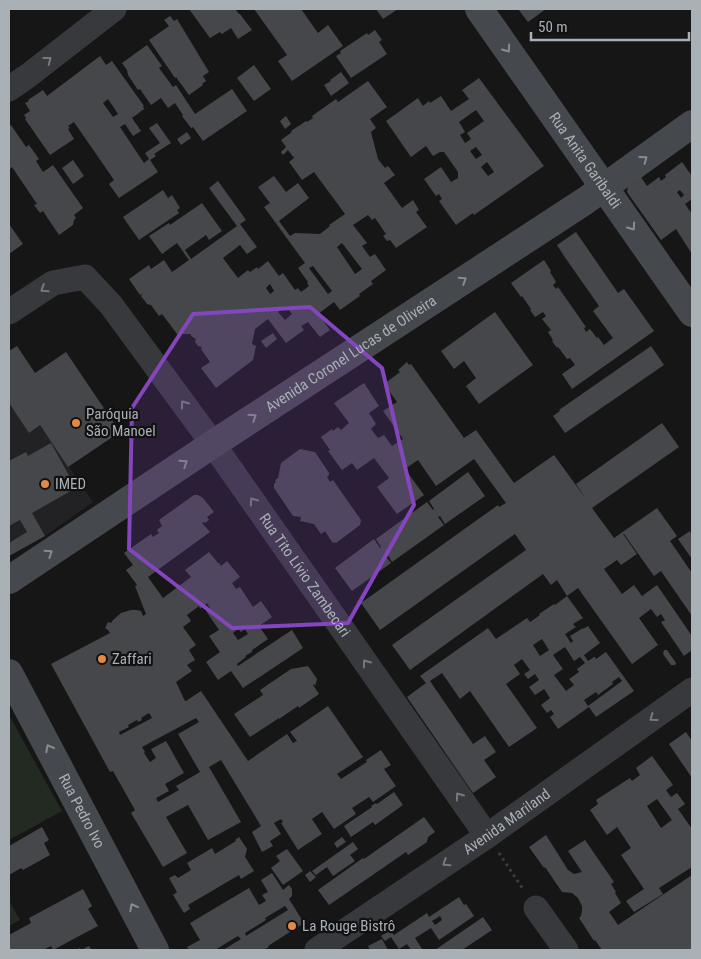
<svg xmlns="http://www.w3.org/2000/svg" width="701" height="959" font-family="'Roboto Condensed',sans-serif">
  <style>
    .built { fill: #222224 }
    .green { fill: #232a22 }
    .building { fill: #45474a; fill-rule: evenodd }
    .lines { fill: none; stroke-linecap: round; stroke-linejoin: round }
    .path { stroke: #3d4043; stroke-width: 3; stroke-dasharray: 2.5 4; stroke-linecap: butt }
    .street { stroke: #37393c; stroke-width: 25 }
    .secondary { stroke: #45484c; stroke-width: 28 }
    .oneway { stroke: #868c91 }
    .oneway2 { stroke: #767a7f }
    .marked { fill: #8446bd; fill-opacity: 0.2; stroke: #8446bd; stroke-width: 4; stroke-linejoin: round }
    .poi-dot { fill: #e38943; stroke: #111112; stroke-width: 2 }
    .labels { text-anchor: middle; dominant-baseline: central; stroke-width: 4.5; stroke-linejoin: round; paint-order: stroke }
    .street-label { font-size: 15px; fill: #a9b0b6; stroke: #111112 }
    .poi-label { font-size: 15px; fill: #a9b0b6; stroke: #111112; text-anchor: start }
  </style>
  <rect width="100%" height="100%" fill="#161617"/>
  <polygon class="built" points="9,403 29,433 40,425 93,502 45,536 9,556"/>
  <g class="green">
    <polygon points="9,715 62,811 9,840"/>
    <polygon points="9,900 20,920 9,926"/>
  </g>
  <g class="building">
    <polygon points="189,9 235,9 239,14 240,14 252,30 238,39 231,28 222,34 220,32 210,38"/>
    <polygon points="254,9 301,9 318,33 328,25 343,46 292,81 278,61 287,55"/>
    <polygon points="376,9 398,9 383,19"/>
    <polygon points="518,9 546,9 528,22"/>
    <polygon points="170,16 174,21 177,19 209,72 203,76 206,81 202,84 203,85 189,95 176,77 175,78 149,40 169,26 164,20"/>
    <polygon points="375,30 382,40 379,42 387,54 351,78 336,56 341,53 340,51 367,33 368,35"/>
    <polygon points="147,45 162,66 159,68 173,87 176,85 195,114 232,89 247,111 203,141 193,127 191,128 182,116 183,115 175,103 168,108 161,98 151,105 140,89 138,90 128,75 127,70 122,63"/>
    <path d="M100,56l6,9 6,-4 32,45h-1l1,3 -12,9 9,13 -8,5 -8,-12 -5,3 24,36 5,-4 -4,-6 15,-10 -11,-15 8,-5 14,20 -17,11 2,2 -6,4 8,12 -39,26 -10,-14 5,-4 -40,-58 -6,4 2,2 -2,1 6,10 -24,16 -25,-36 1,-1 -2,-3 6,-4 -5,-8 4,-2 -1,-1 15,-10 4,6zM108,99l10,15 -5,3 -10,-14z"/>
    <polygon points="254,65 271,89 254,101 237,78"/>
    <polygon points="341,72 349,83 331,96 324,85 331,81 330,80"/>
    <path d="M479,78l65,88 -70,49 -1,-2 -17,12 -17,-24 3,-2 -3,-5 -3,2 -12,-17 17,-12 10,15 7,-4v-6l-14,-20h-4l-7,4 -7,-10 -15,11 -25,-36 32,-23 5,8 6,-5 1,2 11,-7 10,15 18,-12 -7,-9zM476,110l8,11 -17,12 4,6 -6,4 -5,-8 5,-3 -6,-10zM476,147l6,8 -6,4 -6,-8zM487,162l7,10 -6,4 -7,-9z"/>
    <path d="M368,81l19,26 -17,12 6,9 -5,4 7,27 7,9 3,-2 7,9 -11,8 18,25 11,-8 6,10 -3,2 11,15 -31,21 -6,-8 -3,1 -4,-5 3,-2 -11,-16 -3,2 -4,-5 -15,10 14,18 -5,3 8,11 5,-3 11,16 -15,11 2,3 -14,10 1,2 -20,14 -6,-8 -16,12 12,16 -10,7 -12,-15 -7,4 3,4 -18,13 -18,-24 -13,10 -3,15 4,2 -3,14 -37,28 -15,-20 9,-6 -9,-13 1,-2 -4,-1 -3,-4 1,-3 -5,-3v-2h-14l-15,-20 -3,2 -8,-11 -4,-1 -6,-8 2,-3 -3,2 -11,-16 20,-14 2,4 13,-9 8,12 17,-12 -12,-17 -15,11 -13,-18 20,-13 1,2 32,-22 20,28 -13,9 -3,-5 -21,15 6,9 46,-33 -28,-38 9,-7 28,39 -6,4 17,23 -10,7 -7,-9 -17,13 15,20 10,-8 2,2 7,-5 1,2 10,-8 11,15 4,-3 12,17 3,-2 3,4 8,-6 -2,-3 1,-1 -10,-14 7,-5 -41,-56 6,-4 -12,-16 16,-11 12,16 12,-9 11,15 -30,23 11,15 5,-3 25,1 10,-8 -1,-1 16,-11 -31,-42 -12,8 -13,-18 5,-4 -6,-8 -5,5 -2,-3 5,-5 -5,-7 11,-8 -1,-1 15,-10 1,1 6,-4 -1,-2 24,-17 2,3zM342,243l20,26 -7,5 -18,-27zM313,266l19,25 -4,3 -19,-26zM270,284l4,7 -4,3 -4,-6zM286,306l6,8 -7,6 -7,-8z"/>
    <polygon points="286,116 291,124 285,129 280,121"/>
    <polygon points="11,125 26,147 29,145 39,159 36,161 43,172 53,165 83,208 74,215 76,218 74,220 73,225 59,235 43,211 40,213 34,205 37,204 12,167 9,170 9,127"/>
    <polygon points="187,132 191,138 181,145 177,139"/>
    <polygon points="73,160 84,176 73,184 62,168"/>
    <path d="M682,162l10,14v23l-7,5 7,10v40l-16,-25 -15,11 -34,-48 1,-6 13,-9 6,9 12,-9 2,4 5,-4 -1,-2zM680,190l4,5 -3,3 -4,-6z"/>
    <polygon points="163,190 168,198 172,195 180,208 177,210 179,213 139,240 123,217"/>
    <polygon points="9,224 23,244 9,254"/>
    <polygon points="576,232 618,293 624,289 654,331 572,389 562,374 575,365 570,358 567,359 558,347 557,348 552,341 553,340 548,332 551,330 542,319 546,316 543,312 535,317 530,310 531,309 522,296 521,297 511,283 544,260 551,271 550,272 556,282 553,285 556,289 558,287 586,327 584,328 586,332 590,329 597,338 598,337 604,345 613,338 593,311 599,306 564,256 557,245"/>
    <polygon points="495,312 533,365 479,404 466,386 476,378 464,361 454,369 441,351"/>
    <polygon points="273,333 277,339 266,348 261,341"/>
    <polygon points="17,346 35,373 66,352 120,432 68,467 40,425 29,433 9,403 9,351"/>
    <polygon points="651,346 664,365 565,433 553,416 560,411 559,410"/>
    <polygon points="407,362 409,365 411,364 464,438 476,430 514,483 554,455 586,499 576,484 662,423 679,447 592,508 614,538 657,508 677,536 670,541 692,573 692,616 661,571 654,576 624,534 623,534 637,554 621,565 617,560 604,569 622,594 634,585 642,596 657,585 692,636 692,645 691,646 692,650 684,656 661,622 665,620 661,614 657,617 651,609 639,618 658,645 632,664 578,588 567,596 557,580 551,585 543,574 410,670 392,645 526,550 515,534 380,630 361,603 498,505 499,507 506,503 474,459 436,486 418,460 405,469 424,495 397,514 377,487 389,478 374,458 357,470 352,463 342,470 328,451 330,450 321,437 332,429 333,431 338,427 341,430 349,423 334,403 364,383 379,406 369,413 376,424 371,429 378,438 384,435 392,446 403,439 383,411 397,402 384,384 400,372 398,370"/>
    <polygon points="51,443 76,488 32,513 45,536 9,556 9,543 27,532 20,520 9,526 9,461 26,452 28,456"/>
    <polygon points="300,449 315,452 329,473 329,475 327,477 330,482 333,480 361,520 360,525 336,543 332,542 325,531 321,534 314,524 300,521 301,517 293,516 274,488 274,484 276,482 275,480 278,478 281,463"/>
    <polygon points="468,472 485,496 445,524 440,516 438,517 444,525 392,562 387,554 385,555 391,563 352,591 335,568 374,539 380,548 381,547 376,539 427,502 433,510 434,509 429,501"/>
    <path d="M194,495h4l5,3 11,14 -7,5 2,3 -4,3 -1,-1 -2,1 8,9 -62,45 15,21 28,-21 -6,-7 24,-18 9,11h1l2,3 6,-5 13,16 -8,6 4,6 4,-2 13,20 8,-6 11,16 -13,9 9,13 -16,11v2l-7,4 1,1 -9,7 1,2 54,-36 11,18 -60,40 -12,-17 -13,9 -12,-18 14,-10 -11,-16 10,-6 -13,-19 4,-3 -3,-5 -7,6 -1,-3 -12,9 4,6 -8,6 13,18 -7,5 6,10 -8,5 5,6 -16,11 9,19h1l15,-10 47,70 39,-27 6,9 4,-2 -7,-9 38,-26 35,51 -26,17 4,5 26,-17 -1,-2 15,-10 10,15 -7,4 12,17 -23,16 -4,-5 -17,11 4,6 -22,15 -12,-17 -10,7 10,15 -24,16 -17,-27 2,-1 -2,-3 -7,4 7,11 -11,7 3,5 -11,6 -10,-20 9,-6 -40,-66 -12,7 32,55 -33,18 -20,-35 -22,12 21,36 -24,14 -32,-54 4,-3 -22,-39 -3,1 -59,-108 59,-31 -2,-3 -3,-2 3,-6 3,1 2,-3 8,-7 10,-3h6l4,1 2,5 3,-2 -11,-28 2,-1 -11,-15 7,-5 -9,-12 27,-19 2,3 6,-4 -2,-3 5,-4 -3,-6zM238,629l3,3 4,-3 3,5 -10,6 -5,-7zM149,713l3,5 -32,17 -1,-3 10,-5 -1,-2 9,-5 1,2 4,-2 -1,-2zM196,718l3,4 -21,12 22,38 -24,14 3,4 -21,12 -2,-4 13,-7 -4,-7 19,-11 -18,-32 -15,8 5,9 -6,4 -6,-9 1,-1 -3,-5z"/>
    <polygon points="690,531 691,534 692,533 692,559 678,539"/>
    <path d="M567,596l16,22 -10,6 3,3 -11,7 6,9 2,-2 -3,-5 13,-8v1l5,-3 12,17 -16,12 4,6 6,-4h1l1,2 10,-7 28,39 -38,26 -7,-10 -31,22 -8,-12 4,-3 -3,-4 -4,3 -6,-8 9,-7 -6,-9 -9,6 -6,-8 10,-7 -4,-6 -7,5 -4,-5 6,-4 -8,-11 -8,6 6,9 -14,10 31,44 -28,19 -39,-56 -10,8 -18,-26 -12,8 43,63 12,-8 11,16 -12,8 12,17 -23,16 -66,-96 19,-14 -6,-7 68,-48 8,11 31,-21 3,4 10,-7 -1,-1 15,-10 1,1zM542,639l7,11 -9,6 -7,-11zM565,647l9,14 6,-4 5,6 -8,6 2,3 -10,7 5,6 -8,6 -12,-16 9,-6 -10,-14zM619,677l3,4 -34,25 -4,-6 12,-8 2,3 15,-11 -1,-2z"/>
    <polygon points="664,650 667,650 676,663 675,665 671,665 663,654"/>
    <polygon points="308,666 317,679 315,686 314,684 313,685 319,694 299,708 298,706 279,719 279,718 250,737 234,714 263,695 260,690 291,669"/>
    <polygon points="686,732 692,741 692,778 669,744"/>
    <path d="M652,756l21,29 -7,5 5,7 6,-4 8,11 -7,5 14,20v38l-33,21 4,6 -29,18 -8,-11 18,-12 -23,-34 10,-7 -14,-21 -10,8 -17,-25 8,-6 -2,-4 34,-22 2,3 8,-6 -4,-7zM657,799l15,21 -11,8 -14,-22z"/>
    <polygon points="394,792 403,805 375,825 373,822 351,837 344,826 372,807 371,806 376,803 377,804"/>
    <polygon points="424,817 435,832 428,837 427,842 408,855 406,852 329,905 318,890 363,858 364,859"/>
    <polygon points="42,827 49,840 44,843 50,855 23,870 21,868 9,875 9,846"/>
    <polygon points="546,835 568,870 574,874 582,872 568,851 585,840 614,882 611,884 616,892 615,893 621,903 609,912 618,925 692,875 692,950 602,950 595,940 594,941 579,918 581,916 582,911 582,906 578,898 572,893 562,892 545,867 544,868 529,847"/>
    <polygon points="239,837 247,849 245,857 254,871 241,879 239,875 188,905 190,909 184,913 173,895 177,892 169,878 175,875 178,878 191,870 187,863 212,848 215,854 236,841 235,840"/>
    <polygon points="342,837 346,842 337,848 334,843"/>
    <polygon points="353,842 358,849 350,855 355,861 333,876 327,867 316,875 312,871"/>
    <polygon points="287,849 303,871 283,885 271,868 280,861 276,856"/>
    <polygon points="310,871 316,877 310,882 305,875"/>
    <path d="M272,873l11,17 6,-5 3,4v7l-3,3 15,24 -36,23 1,1 -6,3h-40l18,-11 -3,-3 -23,14h-26l-2,-3 13,-7 -10,-17 59,-35 10,17 7,-4 -4,-6 6,-3 -7,-12zM285,906l3,4 -42,26 -1,-3 21,-13 -1,-2z"/>
    <polygon points="83,889 92,906 88,909 98,926 53,950 51,946 43,950 16,950 15,949 9,950 9,935 31,923 29,918"/>
    <path d="M459,897l5,8 2,-1 8,12 -35,24 -8,-12 -16,10 7,11 -2,1h-9l-4,-6 -8,5 -8,-12 -6,4 -4,-5 9,-6 4,5 33,-22 2,4zM440,916l2,4 -7,5 -3,-4z"/>
    <polygon points="483,917 492,930 462,950 435,950"/>
    <polygon points="382,939 388,950 370,950 368,946"/>
    <polygon points="89,946 92,950 76,950 80,948 81,950"/>
  </g>
  <g class="lines">
    <polyline class="path" points="499,853 523,889"/>
    <g class="street">
      <polyline points="9,89 29,75 114,9"/>
      <path id="s1" d="M9,312l44,-29 32,-6 26,28 102,139 274,392"/>
      <polyline points="536,908 566,950"/>
      <path id="s2" d="M317,950l170,-114 205,-146"/>
    </g>
    <g class="secondary">
      <path id="s3" d="M479,9l213,304"/>
      <path id="s4" d="M9,580l204,-136 372,-243 107,-77"/>
      <path id="s5" d="M9,673l146,277"/>
    </g>
  </g>
  <defs><path id="oneway-chevron" d="M-2-3.5L2.5 0L-2 3.5" fill="none" stroke-width="1.6" stroke-linecap="round" stroke-linejoin="round" transform="scale(1.25)"/></defs>
  <g class="oneway">
    <use href="#oneway-chevron" transform="translate(507 49) rotate(55)"/>
    <use href="#oneway-chevron" transform="translate(644 159) rotate(-36)"/>
    <use href="#oneway-chevron" transform="translate(632 227) rotate(55)"/>
    <use href="#oneway-chevron" transform="translate(463 280) rotate(-33)"/>
    <use href="#oneway-chevron" transform="translate(253 417) rotate(-33)"/>
    <use href="#oneway-chevron" transform="translate(184 463) rotate(-34)"/>
    <use href="#oneway-chevron" transform="translate(49 553) rotate(-34)"/>
    <use href="#oneway-chevron" transform="translate(49 748) rotate(-118)"/>
    <use href="#oneway-chevron" transform="translate(133 907) rotate(-118)"/>
  </g>
  <g class="oneway2">
    <use href="#oneway-chevron" transform="translate(48 60) rotate(-38)"/>
    <use href="#oneway-chevron" transform="translate(44 289) rotate(147)"/>
    <use href="#oneway-chevron" transform="translate(184 404) rotate(-126)"/>
    <use href="#oneway-chevron" transform="translate(253 501) rotate(-125)"/>
    <use href="#oneway-chevron" transform="translate(366 663) rotate(-125)"/>
    <use href="#oneway-chevron" transform="translate(653 718) rotate(144)"/>
    <use href="#oneway-chevron" transform="translate(459 796) rotate(-125)"/>
    <use href="#oneway-chevron" transform="translate(446 863) rotate(146)"/>
  </g>
  <path class="marked" d="M310,307l72,61 32,137 -66,118 -116,5 -103,-79 3,-141 61,-94z"/>
  <g class="poi-dot">
    <circle cx="76" cy="423" r="5"/>
    <circle cx="45" cy="484" r="5"/>
    <circle cx="102" cy="659" r="5"/>
    <circle cx="292" cy="926" r="5"/>
  </g>
  <g class="labels">
    <g class="street-label">
      <text stroke="none"><textPath href="#s3" startOffset="185">Rua Anita Garibaldi</textPath></text>
      <text stroke="none"><textPath href="#s4" startOffset="410">Avenida Coronel Lucas de Oliveira</textPath></text>
      <text stroke="none"><textPath href="#s1" startOffset="456">Rua Tito Lívio Zambecari</textPath></text>
      <text stroke="none"><textPath href="#s5" startOffset="156">Rua Pedro Ivo</textPath></text>
      <text stroke="none"><textPath href="#s2" startOffset="229">Avenida Mariland</textPath></text>
    </g>
    <g class="poi-label">
      <text x="86" y="414">Paróquia<tspan x="86" dy="17">São Manoel</tspan></text>
      <text x="55" y="484">IMED</text>
      <text x="112" y="659">Zaffari</text>
      <text x="302" y="926">La Rouge Bistrô</text>
    </g>
  </g>
  <rect width="701" height="959" fill="none" stroke="#a9b0b6" stroke-width="20"/>
  <path d="M531 32v8h158v-8" fill="none" stroke="#a9b0b6" stroke-width="2.5"/>
  <text x="538" y="32" font-size="15" fill="#a9b0b6" stroke="#111112" stroke-width="4" paint-order="stroke">50 m</text>
</svg>
